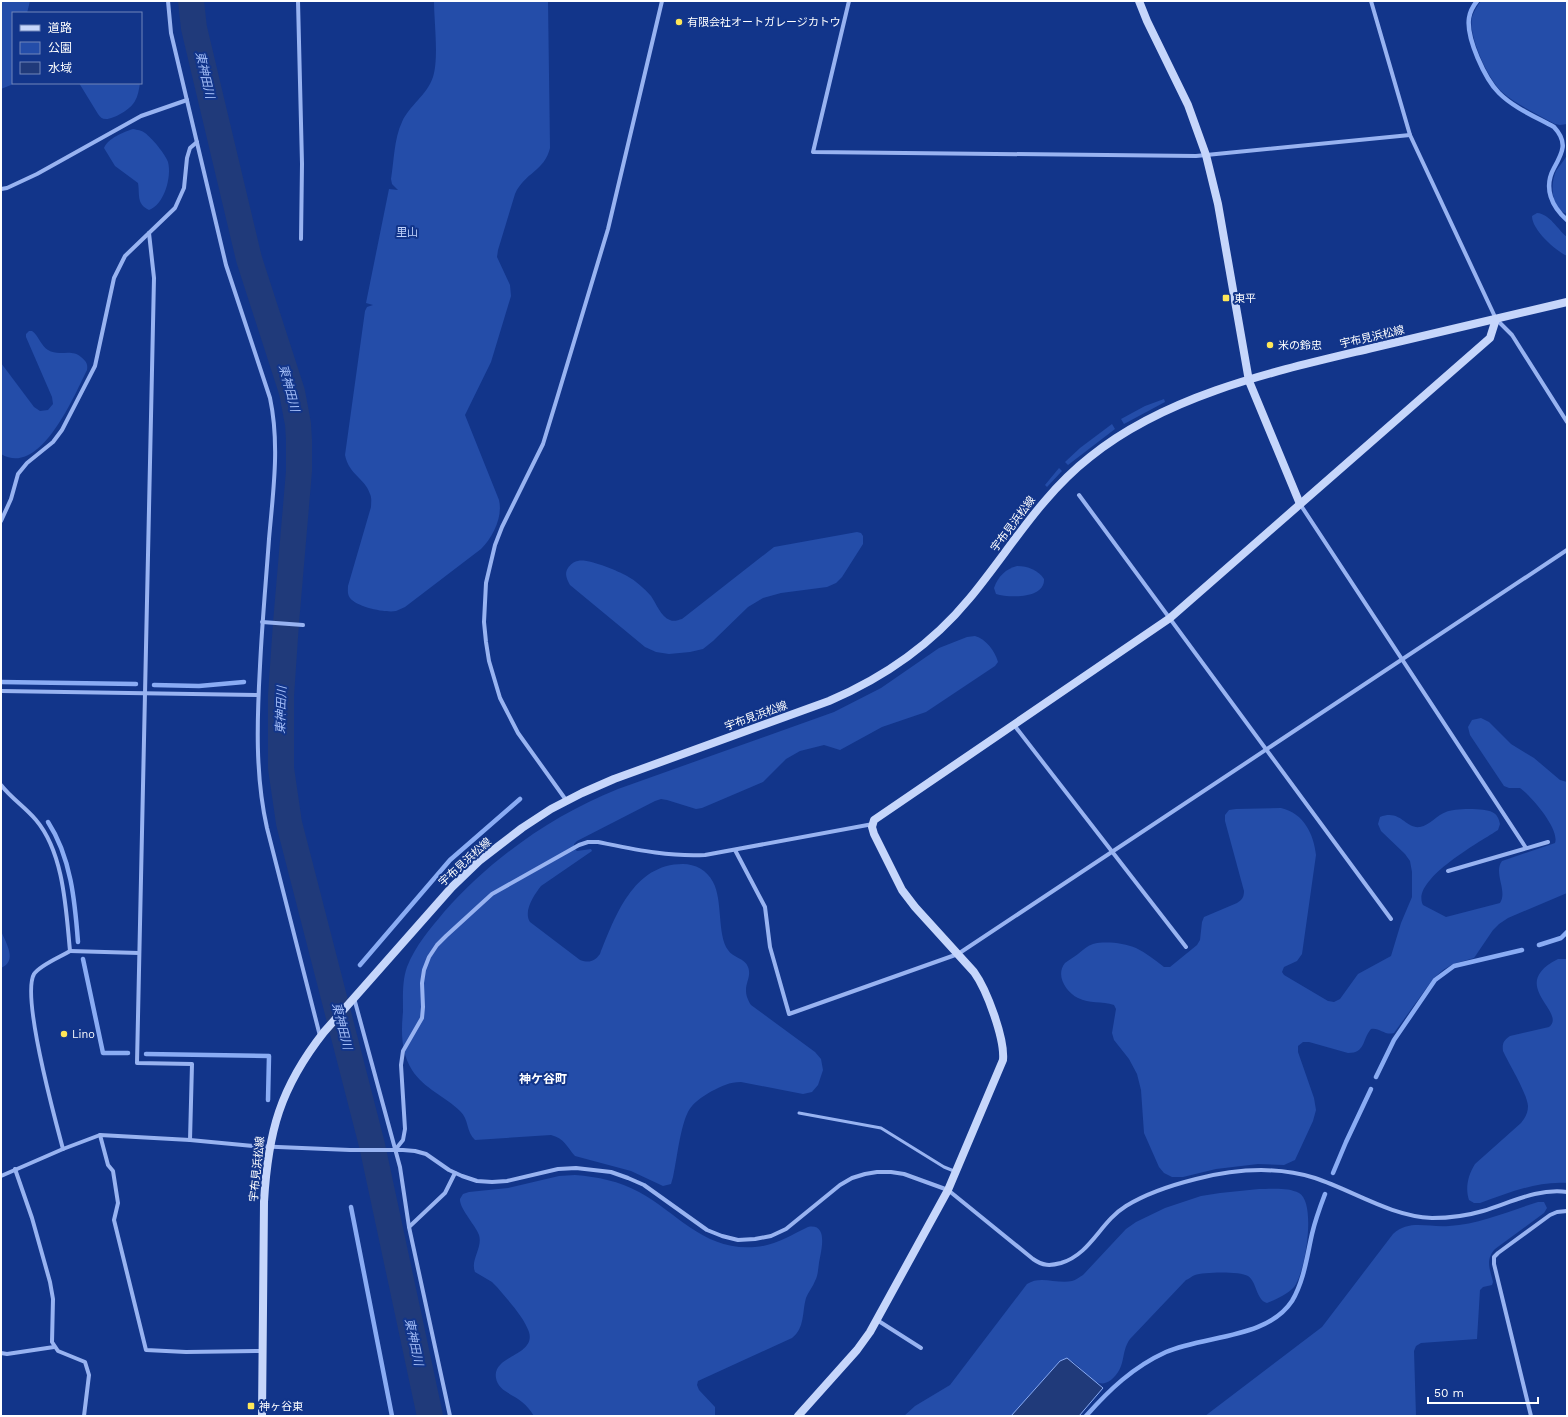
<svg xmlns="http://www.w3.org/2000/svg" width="1568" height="1417" font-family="'Work Sans','Noto Sans JP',sans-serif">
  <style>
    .green { fill: #244da9 }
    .water { fill: #203a7a; stroke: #8aacf4 }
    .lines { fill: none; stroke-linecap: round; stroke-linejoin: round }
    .stream { stroke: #8aacf4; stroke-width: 4.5 }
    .river { stroke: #203a7a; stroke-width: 26 }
    .lane { stroke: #98b3f1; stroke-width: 3 }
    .street { stroke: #98b3f1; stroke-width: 4 }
    .secondary { stroke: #c6d6fb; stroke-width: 8 }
    .poi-dot { fill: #ffe758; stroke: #12358a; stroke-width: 1.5 }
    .labels { text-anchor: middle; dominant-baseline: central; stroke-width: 4; stroke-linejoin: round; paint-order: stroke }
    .poi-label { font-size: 11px; fill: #fff; stroke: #12358a; text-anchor: start }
    .park-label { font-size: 11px; fill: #bfd2fc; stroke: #12358a }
    .street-label { font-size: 11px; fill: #fff; stroke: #12358a }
    .water-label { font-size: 12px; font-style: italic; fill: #a4bef8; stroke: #12358a }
    .neighbourhood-label { font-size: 12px; font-weight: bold; fill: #fff; stroke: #12358a }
  </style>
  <rect width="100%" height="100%" fill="#12358a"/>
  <g class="green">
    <polygon points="1,1 30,1 27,13 13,13 13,83 16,83 1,89"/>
    <path d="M434,1h114l2,147c-6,24 -25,24 -35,46l-17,56 -1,7 13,28 1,11 -20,66 -26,53 34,85c4,17 -6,37 -18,49l-76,58c-3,1 -6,3 -9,4 -11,2 -39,-4 -46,-13 -3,-4 -2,-8 -2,-12l23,-79c0,-4 1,-9 -1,-13 -5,-16 -21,-19 -25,-39l20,-144 2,-4 6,-2 -7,-2 23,-114 9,1 -6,-6 -1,-5c3,-18 3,-40 11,-57 7,-16 25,-27 31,-45 6,-19 1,-55 1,-76z"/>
    <path d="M1481,1h86v123l-7,1 -5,-1c-18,-10 -38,-19 -53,-32 -14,-13 -34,-56 -30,-75 2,-6 5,-11 9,-16z"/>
    <path d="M79,83h61c-1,6 -2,13 -5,18 -4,8 -21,18 -29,18 -4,0 -6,-2 -8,-5z"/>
    <path d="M133,129c5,1 8,1 12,4 7,5 21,22 23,29 4,15 -4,43 -19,48 -13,-6 -9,-16 -11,-27l-23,-17 -11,-18c4,-10 20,-16 29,-19z"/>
    <path d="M1567,155v59c-16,-5 -17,-30 -11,-43 3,-5 8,-10 11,-16z"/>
    <path d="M1537,213c13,1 20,16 30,24v19c-12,-6 -35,-26 -35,-40z"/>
    <path d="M29,331h3c7,5 9,15 16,19 11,7 23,-2 33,7 5,4 7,7 6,13 -13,26 -47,108 -86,84v-91l33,44 6,4 8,-1 5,-6 -1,-7 -26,-60v-3z"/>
    <polygon points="1164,399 1165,402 1124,424 1121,419 1145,406"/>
    <polygon points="1112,424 1115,429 1068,465 1065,462 1080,448"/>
    <polygon points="1059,468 1062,471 1047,487 1045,485"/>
    <path d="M857,532l4,1 2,3v8l-21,33 -6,6 -9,4 -46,6 -18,5 -15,9 -35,34 -10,8 -13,3 -21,2 -13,-2 -11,-5 -75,-62c-3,-6 -6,-11 -2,-17 2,-3 6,-7 10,-7 9,-3 40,10 49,15 9,5 17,12 24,20 5,7 10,21 19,24 4,2 8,0 12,-1l92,-72z"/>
    <path d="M1017,566c11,0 21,4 27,13 1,20 -35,19 -48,15l-2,-6c4,-12 12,-19 23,-22z"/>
    <path d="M975,636c11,3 20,15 23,26l-3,4 -69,46 -44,15 -42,23 -16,-5 -24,6 -14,8 -23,23 -61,26 -6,1 -29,-9 -6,-1 -6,2 -78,40 -3,3v4l3,3 14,-2 1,2 -51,35c-7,9 -18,25 -11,36l50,38c9,3 14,2 20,-6 15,-37 33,-90 83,-90 12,0 24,6 30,18 10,18 4,53 15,68 5,8 17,8 20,17 5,13 -9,19 3,38l64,47 6,7 2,11 -5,15 -6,7 -9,2 -62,-12c-12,0 -19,4 -29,9 -7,4 -15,9 -20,15 -11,11 -15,54 -19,71l-2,7 -8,2 -32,-15 -56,-15c-8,-9 -11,-18 -24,-21l-76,5c-9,-8 -6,-21 -15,-29 -15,-15 -36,-22 -48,-41 -11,-18 -11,-38 -9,-58 0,-15 -1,-31 4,-45 8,-21 23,-38 37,-55 48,-54 107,-96 174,-123l216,-77 47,-24 58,-40 28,-11z"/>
    <path d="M1481,718l8,4 22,22 23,14 26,22 7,2v111l-59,25 -9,6 -6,6 -19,28 -21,6 -10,6 -10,9 -39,54c-9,3 -15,-6 -23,-4 -9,10 -5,24 -23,24l-39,-11h-6l-5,4v6l16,46 2,12 -3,11 -18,39 -11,5 -26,-1 -42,5 -33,8h-11l-8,-4 -5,-6 -15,-34 -3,-43 -4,-16 -8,-15 -15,-19 -2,-7 4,-24 -2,-4c-12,-4 -25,-1 -36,-7 -12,-6 -23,-23 -13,-35 4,-3 9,-6 13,-9 5,-4 9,-8 15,-10 12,-3 31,-1 43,4 10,5 19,12 28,19h6l27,-22 3,-5 2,-18 2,-5 33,-14c5,-3 7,-6 7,-12l-19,-70v-6l4,-5 7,-1 45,-1c23,5 33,27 35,47l-14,99 -5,7 -13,6 -2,5 2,3 44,26 6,1 6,-3 18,-25 33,-18 10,-33 11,-26v-25l-2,-11 -5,-7 -24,-23 -3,-7 2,-7c21,-8 25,12 40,10 10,-2 17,-12 26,-15 8,-4 39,-4 46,0 5,2 7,7 8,12l-2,6c-18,12 -88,50 -75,75l23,12 54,-14c8,-12 -7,-30 2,-42l53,-18c5,-14 -24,-47 -35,-55h-11l-5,-2 -34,-51 -2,-8 4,-7z"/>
    <path d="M1,931c5,12 17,30 0,37z"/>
    <path d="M1558,959h9v224c-31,-2 -58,10 -87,20h-6l-5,-3c-4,-12 -1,-25 6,-36l46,-41c4,-5 7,-10 7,-17 -1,-13 -19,-42 -25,-55 -1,-8 1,-11 7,-15l39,-9c19,-15 -43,-42 9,-68z"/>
    <path d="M575,1175c23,2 44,6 64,17 40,22 65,59 116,55 19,-1 36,-12 53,-20 21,-4 13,24 11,36 -1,6 -1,13 -4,18 -2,6 -7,11 -9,17 -4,14 -1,30 -14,40l-94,43 -1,4 2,5 16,17v9h-181c-4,-6 -7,-10 -12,-14 -9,-8 -24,-11 -26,-24 -4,-23 40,-22 33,-46 -5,-15 -22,-33 -32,-45l-5,-5 -17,-10c-5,-12 8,-24 4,-37 -3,-9 -20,-27 -19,-36 0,0 3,-5 3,-5l6,-2 39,-4 51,-12z"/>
    <path d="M1259,1189c12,0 29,-2 40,4 18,10 6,81 -5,94 -6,7 -19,13 -27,16 -11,-3 -10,-21 -19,-27 -8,-5 -45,-4 -53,-1 -3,1 -6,4 -9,5l-56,59c-10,14 -3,28 -19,41 -21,16 -33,-30 -51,-19l-49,55h-107l11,-10 35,-21 77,-101c13,-9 29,0 45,-3 4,-1 7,-4 11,-6l43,-46 10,-7 29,-14 36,-12 19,-3z"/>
    <path d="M1538,1202h6l3,6 -3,5 -49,36c-10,11 -5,20 -2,33l-1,3 -9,2 -3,3 -3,49 -56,4 -5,3 -2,5 2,65h-211l117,-89 71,-93c16,-15 36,-6 56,-8 31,-2 60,-15 89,-24z"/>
  </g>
  <polygon class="water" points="1067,1358 1103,1388 1079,1416 1011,1416 1060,1361"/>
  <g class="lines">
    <g class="stream">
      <path d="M1477,1c-4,5 -7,10 -8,17 -3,20 16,61 30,75 15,15 37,24 55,34 14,15 9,25 0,41 -11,20 -2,39 13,52"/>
      <polyline points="1,682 136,684"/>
      <polyline points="154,685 199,686 244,682"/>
      <path d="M48,822c23,35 27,80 30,120"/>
      <polyline points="1539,945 1561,938 1567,932"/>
      <polyline points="83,959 103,1053 128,1053"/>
      <polyline points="360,965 450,860 520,799"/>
      <polyline points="328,973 336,971"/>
      <polyline points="146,1054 269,1056 268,1100"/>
      <polyline points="1376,1077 1394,1040 1435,980 1454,966 1522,950"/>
      <polyline points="1333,1173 1346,1142 1371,1089"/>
      <polyline points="351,1207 392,1416"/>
      <path d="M1086,1416c23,-26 47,-49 80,-64 40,-17 101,-13 126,-51 12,-20 15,-45 20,-67 3,-13 8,-27 13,-40"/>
    </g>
    <polyline class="river" points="191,1 194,28 249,259 292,392 298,424 299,440 299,471 286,623 281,696 281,768 289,823 372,1145 430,1416"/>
    <polyline class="lane" points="799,1113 881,1128 944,1167 954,1171"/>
    <g class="street">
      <path d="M168,1l3,32 55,232 44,133c10,47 3,94 -1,141 -3,42 -7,85 -9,127 -3,54 -5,109 7,162l53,208"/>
      <polyline points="298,1 302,164 301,239"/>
      <polyline points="849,1 813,152 1196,156 1410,135"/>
      <polyline points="1371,1 1410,135 1496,319 1512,335 1567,422"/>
      <polyline points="1,189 7,188 37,174 141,116 187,100"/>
      <polyline points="149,233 154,278 137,1063 192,1064 190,1140"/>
      <polyline points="1079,495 1391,919"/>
      <polyline points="1300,504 1526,848"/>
      <polyline points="1,521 11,499 18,474 27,463 53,442 62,430 95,366 114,278 125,256 175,208 184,188 187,158 190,148 197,142"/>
      <polyline points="262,622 303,625"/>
      <polyline points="1,691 258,695"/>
      <polyline points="1014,725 1186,947"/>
      <path d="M1,785c10,13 24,22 35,35 28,33 30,90 34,131 -10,6 -30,14 -36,23 -13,23 21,145 29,175"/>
      <polyline points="566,800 518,733 500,698 489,661 486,642 484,622 486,583 495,545 502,527 543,444 558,395 608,229 662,1"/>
      <polyline points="735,850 765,907 770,947 789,1014 958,954 1567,550"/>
      <polyline points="1448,871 1548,842"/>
      <polyline points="70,951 139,953"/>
      <polyline points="354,998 400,1167 409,1227 450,1416"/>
      <polyline points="100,1135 108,1165 113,1171 118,1203 114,1220 146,1350 186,1352 263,1351"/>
      <path d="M395,1150l8,-10 2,-11 -4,-64 2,-14 19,-33 1,-11 -1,-24 2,-13 5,-13 8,-12 9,-9 46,-42 87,-49 9,-3h10c35,7 70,15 107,13l168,-31"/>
      <polyline points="15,1169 32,1218 50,1282 53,1299 52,1342 58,1351 85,1362 89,1375 84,1416"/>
      <path d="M1,1176l62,-27 37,-14 90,5 63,6 97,4h53l12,1 11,3 23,16 13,6 15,5 15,1 15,-1 51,-12 18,-1 35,4 17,6 16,7 63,45 15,6 16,4 17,-1 16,-3 15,-7 54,-44 12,-7 13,-4 12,-2h14l13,2 44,16 85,69c10,7 17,7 28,4 30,-9 39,-41 65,-57 21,-13 46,-21 70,-27 39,-10 81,-13 119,-1 39,13 75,38 117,40 17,0 34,-2 51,-7 27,-8 54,-23 84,-19"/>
      <polyline points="409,1227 445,1193 455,1173"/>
      <polyline points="877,1320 921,1348"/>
      <polyline points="1,1353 7,1354 54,1347"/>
      <polyline points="1531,1416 1494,1264 1494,1257 1498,1253 1550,1215 1557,1212 1567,1211"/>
    </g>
    <g class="secondary">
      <polyline points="1139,1 1147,21 1188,105 1206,155 1218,204 1249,381 1300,504"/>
      <path d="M262,1416l2,-214c4,-70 16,-114 60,-170l128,-145 27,-26 43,-33 29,-19 31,-16 32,-14 215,-78c54,-23 102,-56 140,-102 40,-48 71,-103 121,-142 78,-63 186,-86 282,-109 65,-15 130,-31 195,-46"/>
      <path d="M798,1416l59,-66 13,-18 78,-142 55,-130c2,-21 -16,-70 -29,-88l-59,-65 -13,-17 -28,-56 -2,-7 2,-7 296,-202 320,-280 6,-19"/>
    </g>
  </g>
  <g class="poi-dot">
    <circle cx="679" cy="22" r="4"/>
    <rect x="1222" y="294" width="8" height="8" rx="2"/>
    <circle cx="1270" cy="345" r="4"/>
    <circle cx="64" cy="1034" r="4"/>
    <rect x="247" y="1402" width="8" height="8" rx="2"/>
  </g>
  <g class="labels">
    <g class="poi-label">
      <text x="687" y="22">有限会社オートガレージカトウ</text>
      <text x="1234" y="298">東平</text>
      <text x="1278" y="345">米の鈴忠</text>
      <text x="72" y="1034">Lino</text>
      <text x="259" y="1406">神ヶ谷東</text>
    </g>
    <g class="park-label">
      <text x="407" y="232">里山</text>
    </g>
    <g class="street-label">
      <text transform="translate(1372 337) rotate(-13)">宇布見浜松線</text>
      <text transform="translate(1013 524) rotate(-53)">宇布見浜松線</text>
      <text transform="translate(756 716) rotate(-20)">宇布見浜松線</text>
      <text transform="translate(465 862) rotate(-42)">宇布見浜松線</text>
      <text transform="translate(257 1169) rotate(-84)">宇布見浜松線</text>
    </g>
    <g class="water-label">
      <text transform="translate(205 75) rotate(77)">東神田川</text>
      <text transform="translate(289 388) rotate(75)">東神田川</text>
      <text transform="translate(281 710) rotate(-88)">東神田川</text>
      <text transform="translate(342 1026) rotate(76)">東神田川</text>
      <text transform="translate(414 1342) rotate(78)">東神田川</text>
    </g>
    <g class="neighbourhood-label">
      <text x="543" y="1079">神ケ谷町</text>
    </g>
  </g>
  <rect width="1568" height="1417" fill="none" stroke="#ffffff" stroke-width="4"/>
  <rect x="12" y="12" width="130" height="72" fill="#12358a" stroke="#7186b9"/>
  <rect x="20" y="25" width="20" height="6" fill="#c6d6fb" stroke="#7186b9"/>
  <text x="48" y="32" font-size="12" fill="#ffffff">道路</text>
  <rect x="20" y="42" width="20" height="12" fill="#244da9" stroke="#7186b9"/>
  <text x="48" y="52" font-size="12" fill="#ffffff">公園</text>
  <rect x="20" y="62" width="20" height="12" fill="#203a7a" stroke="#7186b9"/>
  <text x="48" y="72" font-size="12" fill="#ffffff">水域</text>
  <path d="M1428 1397v6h110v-6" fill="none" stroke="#ffffff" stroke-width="2"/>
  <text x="1434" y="1397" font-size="12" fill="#ffffff" stroke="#12358a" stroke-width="3" paint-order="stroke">50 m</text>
</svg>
